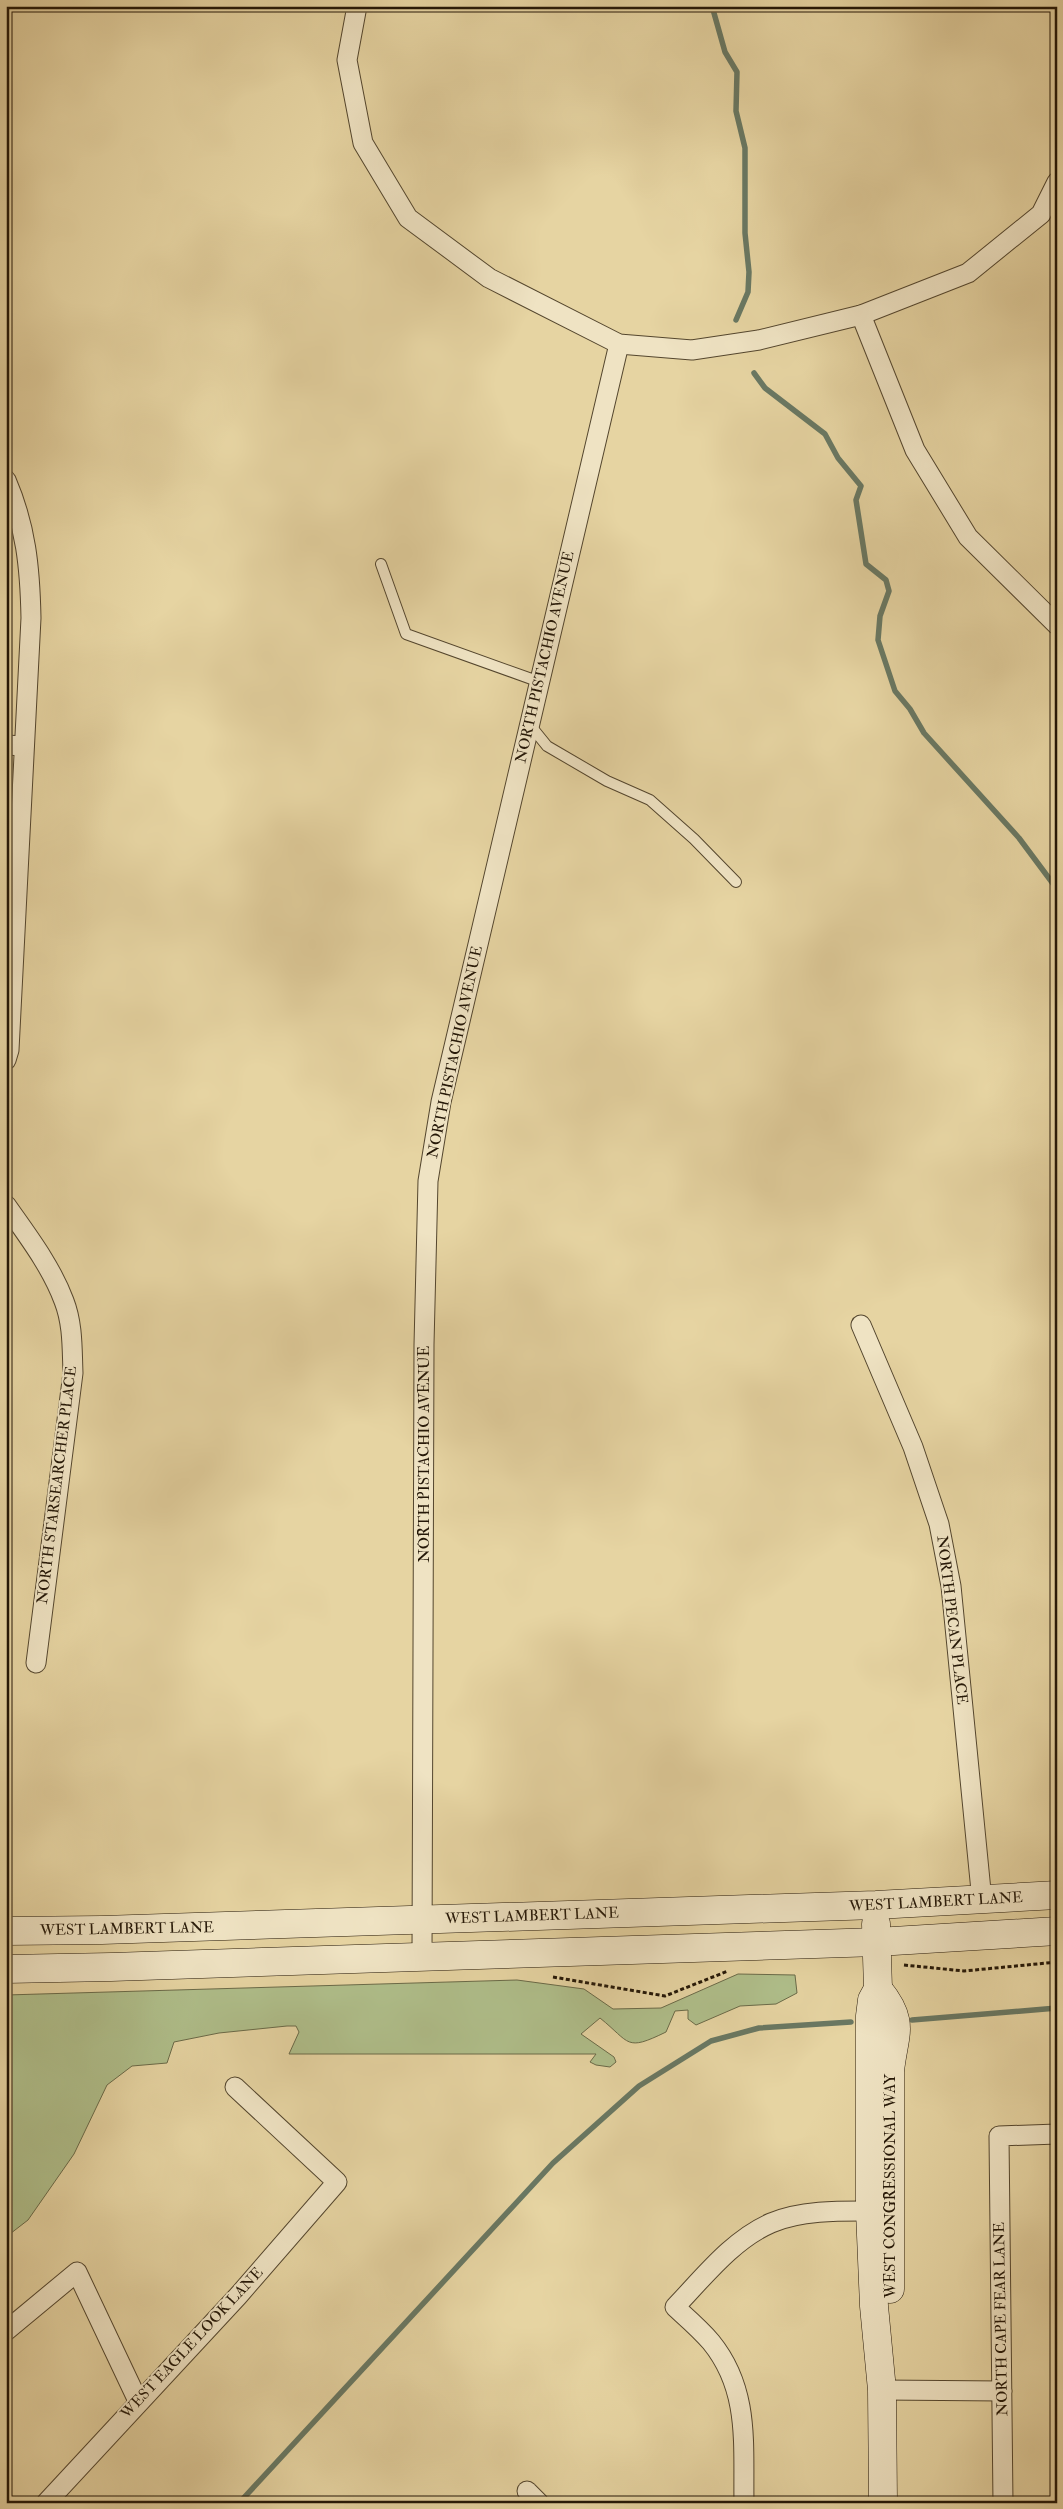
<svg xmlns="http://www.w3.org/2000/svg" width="1063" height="2509" font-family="'IM FELL Double Pica',serif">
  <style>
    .green { fill: #afbe8a; stroke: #6a6a48 }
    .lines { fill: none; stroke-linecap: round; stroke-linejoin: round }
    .stream { stroke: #697863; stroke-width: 5.5 }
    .lane-casing { stroke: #54462e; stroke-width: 12 }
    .street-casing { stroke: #54462e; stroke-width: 21 }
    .secondary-casing { stroke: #241707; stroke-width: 29 }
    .path { stroke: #241707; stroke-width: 3; stroke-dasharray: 4 2.5; stroke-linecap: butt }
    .lane { stroke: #efe3c3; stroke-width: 10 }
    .street { stroke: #efe3c3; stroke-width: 19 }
    .secondary { stroke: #efe3c3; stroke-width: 28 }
    .labels { text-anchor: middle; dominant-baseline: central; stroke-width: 4; stroke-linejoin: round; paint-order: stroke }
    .street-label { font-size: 15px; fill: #241707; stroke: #efe3c3 }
  </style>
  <rect width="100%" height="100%" fill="#e6d4a2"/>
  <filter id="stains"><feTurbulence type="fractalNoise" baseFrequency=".004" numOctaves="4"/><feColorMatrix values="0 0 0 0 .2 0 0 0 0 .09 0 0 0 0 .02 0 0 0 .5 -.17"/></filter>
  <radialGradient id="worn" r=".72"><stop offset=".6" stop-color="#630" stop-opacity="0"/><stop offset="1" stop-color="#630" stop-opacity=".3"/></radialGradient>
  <path class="green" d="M738,1974l57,1 2,18 -21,11 -36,2 -44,19 -8,-6v-9l-13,1 -9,21c-41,20 -35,11 -66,-14l-19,16 33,23 2,5 -6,5 -14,-2 -6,-3 6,-8h-307l10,-22 -3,-6h-9l-68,7 -45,9 -7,21 -35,3 -25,19 -33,69 -46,66 -22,17v-242l511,-15 67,9 29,20 48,-1z"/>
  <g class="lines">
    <g class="stream">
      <polyline points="712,6 725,52 737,72 736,111 745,148 745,233 749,272 748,292 736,320"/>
      <polyline points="754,373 765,388 825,434 838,458 861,486 856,500 866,564 886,580 889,591 880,616 878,640 895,691 910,709 924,733 1019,838 1057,889"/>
      <polyline points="912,2020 1057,2008"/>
      <polyline points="239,2503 553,2163 639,2086 711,2041 759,2028 851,2022"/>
    </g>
    <defs>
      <g id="lane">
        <polyline points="381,564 406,634 540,682"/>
        <polyline points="530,725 547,746 607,781 650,800 694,839 736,882"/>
      </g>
      <g id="street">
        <polyline points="357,6 347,60 363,143 408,218 489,278 619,344 692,350 759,340 861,315 968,273 1041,214 1057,182"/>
        <polyline points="861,315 915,450 968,537 1057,625"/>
        <path d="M6,480c20,46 24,88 25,138l-22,432 -3,10"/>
        <polyline points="6,745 24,746"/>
        <path d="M6,1205c21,30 45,61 58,96 9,23 8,48 9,72l-37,290"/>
        <polyline points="861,1325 913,1447 939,1524 951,1586 982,1901"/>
        <polyline points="422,1957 424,1345 428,1181 441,1102 619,344"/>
        <polyline points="6,2331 77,2272 138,2401"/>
        <polyline points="882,2390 1002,2391"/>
        <polyline points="527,2491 539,2503"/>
        <polyline points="46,2503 238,2296 337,2182 235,2087"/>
        <path d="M744,2503c-1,-59 6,-113 -33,-161 -11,-13 -24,-24 -36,-35 28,-29 57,-67 96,-84 32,-14 76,-12 111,-12"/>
        <polyline points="1003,2503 999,2136 1057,2134"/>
      </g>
      <g id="secondary">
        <polyline points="876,1924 878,1989 872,2000 870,2016 870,2211 874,2306 882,2390 883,2503"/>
        <polyline points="6,1931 102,1930 876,1905 1057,1895"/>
        <polyline points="6,1969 111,1967 877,1942 1057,1931"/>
        <path d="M878,1989c28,34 16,44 12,82v218"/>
      </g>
    </defs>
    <use href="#lane" class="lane-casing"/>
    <use href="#street" class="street-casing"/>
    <use href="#secondary" class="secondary-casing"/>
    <g class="path">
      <polyline points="904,1965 964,1971 1057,1962"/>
      <polyline points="553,1977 665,1996 728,1971"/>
    </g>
    <use href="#lane" class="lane"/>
    <use href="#street" class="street"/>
    <use href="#secondary" class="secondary"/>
  </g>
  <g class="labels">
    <g class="street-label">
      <text transform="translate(545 657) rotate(-77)">NORTH PISTACHIO AVENUE</text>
      <text transform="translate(455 1052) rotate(-78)">NORTH PISTACHIO AVENUE</text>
      <text transform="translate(424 1454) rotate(-90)">NORTH PISTACHIO AVENUE</text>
      <text transform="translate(57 1485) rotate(-83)">NORTH STARSEARCHER PLACE</text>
      <text transform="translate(952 1620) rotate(83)">NORTH PECAN PLACE</text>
      <text transform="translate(936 1902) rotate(-3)">WEST LAMBERT LANE</text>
      <text transform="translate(532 1916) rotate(-2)">WEST LAMBERT LANE</text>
      <text transform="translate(127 1929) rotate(-1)">WEST LAMBERT LANE</text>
      <text transform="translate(890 2186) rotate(-90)">WEST CONGRESSIONAL WAY</text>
      <text transform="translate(1001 2319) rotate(-91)">NORTH CAPE FEAR LANE</text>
      <text transform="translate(192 2343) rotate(-47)">WEST EAGLE LOOK LANE</text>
    </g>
  </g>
  <rect width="1063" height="2509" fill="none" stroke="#e6d4a2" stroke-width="25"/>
  <rect x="8" y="8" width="1048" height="2494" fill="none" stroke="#241707" stroke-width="2.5"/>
  <rect x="12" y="12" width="1038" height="2484" fill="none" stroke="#241707"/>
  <rect width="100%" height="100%" filter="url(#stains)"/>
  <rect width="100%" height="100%" fill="url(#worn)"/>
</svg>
